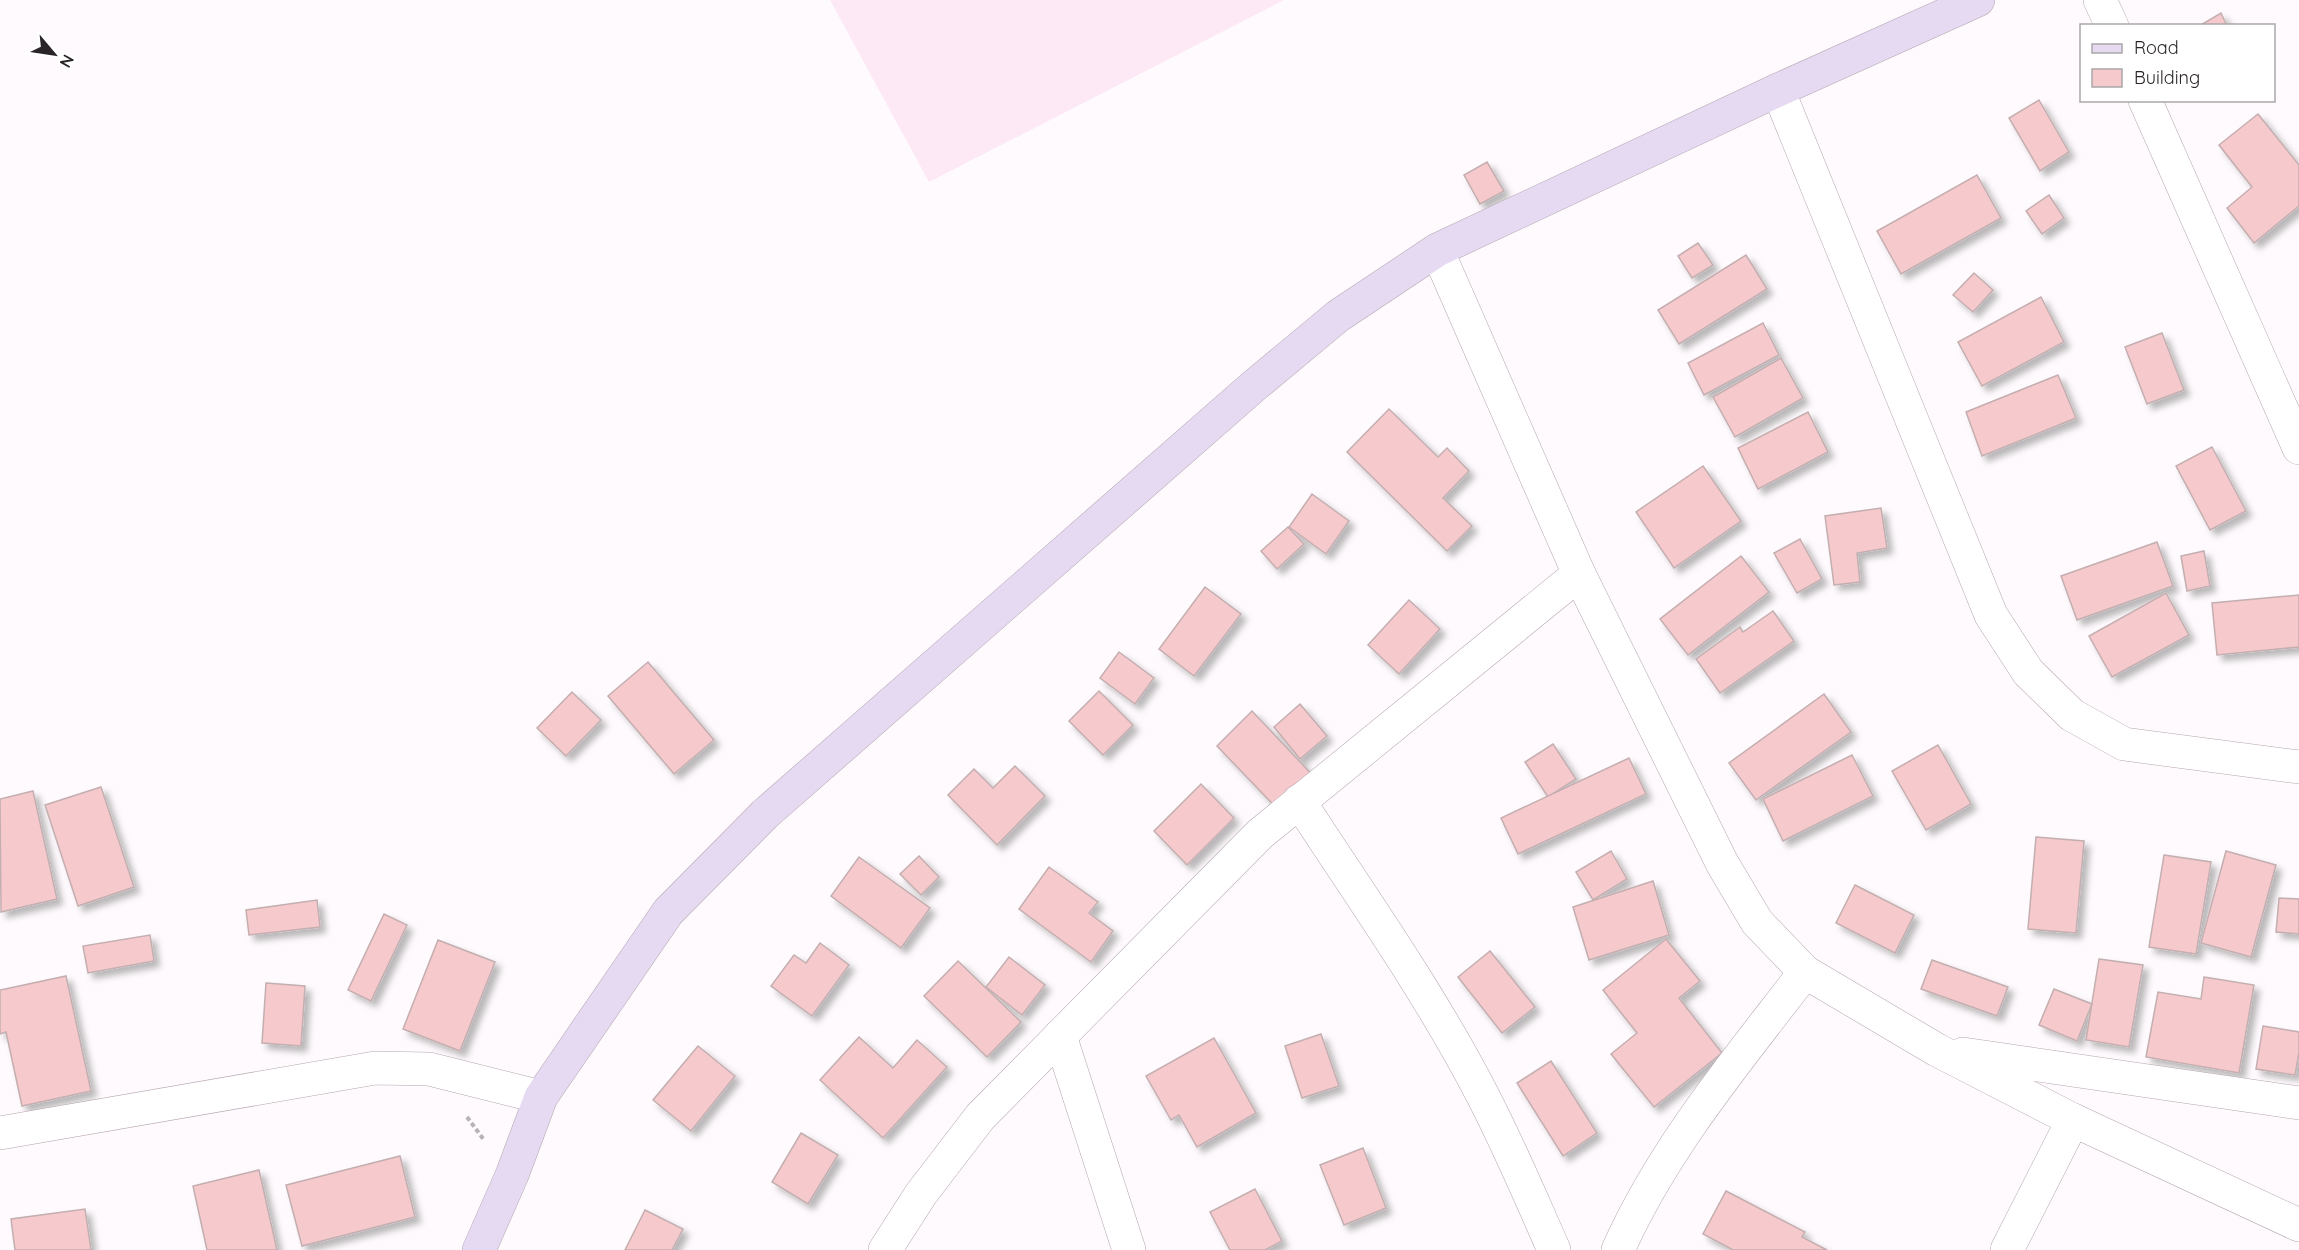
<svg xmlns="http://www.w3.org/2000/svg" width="2299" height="1250" font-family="Quicksand,sans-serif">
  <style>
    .built { fill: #fde9f6 }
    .building { fill: #f6c9cd; stroke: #c3aeb0; stroke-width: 1.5; filter: url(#shadow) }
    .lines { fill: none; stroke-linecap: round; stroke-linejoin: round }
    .street-casing { stroke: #b6a6b1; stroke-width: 34 }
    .secondary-casing { stroke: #b6a6b1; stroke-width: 34 }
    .path { stroke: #b6b2b5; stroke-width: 4; stroke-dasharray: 4.5 3; stroke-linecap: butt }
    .street { stroke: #fff; stroke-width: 33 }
    .secondary { stroke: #e5daf2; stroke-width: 33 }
  </style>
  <defs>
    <filter id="shadow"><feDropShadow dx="5.5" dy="5.5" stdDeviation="3" flood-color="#0004"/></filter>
  </defs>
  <rect width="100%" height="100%" fill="#fefafd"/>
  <polygon class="built" points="830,0 1284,0 929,182"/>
  <g class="building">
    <polygon points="2221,13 2227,26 2199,26"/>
    <polygon points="2039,100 2069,152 2040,171 2009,118"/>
    <polygon points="2258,114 2299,165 2299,206 2254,243 2227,208 2252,187 2219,145"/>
    <polygon points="1487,162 1504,191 1480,204 1464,175"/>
    <polygon points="1977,175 2001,218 1901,274 1877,231"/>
    <polygon points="2049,195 2064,218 2042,234 2026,211"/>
    <polygon points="1698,243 1713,265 1692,278 1678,256"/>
    <polygon points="1746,255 1767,289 1679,344 1658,310"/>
    <polygon points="1974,273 1993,290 1973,312 1953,295"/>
    <polygon points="2041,297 2064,342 1982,386 1958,342"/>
    <polygon points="1763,323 1779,355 1704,395 1688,363"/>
    <polygon points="2162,333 2184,390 2147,404 2125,347"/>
    <polygon points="1781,358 1803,398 1735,437 1713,397"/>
    <polygon points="2058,375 2076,418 1982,456 1966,412"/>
    <polygon points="1389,409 1438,457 1447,448 1469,471 1443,498 1472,526 1447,551 1347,452"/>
    <polygon points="1808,412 1828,452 1758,489 1738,448"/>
    <polygon points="2212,447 2246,511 2210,530 2176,466"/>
    <polygon points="1703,466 1741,521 1674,568 1636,512"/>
    <polygon points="1312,494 1349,521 1326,554 1289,527"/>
    <polygon points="1881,508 1887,548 1857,553 1860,582 1834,585 1825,516"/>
    <polygon points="1288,527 1304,544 1277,569 1261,551"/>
    <polygon points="1800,539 1822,579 1797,593 1774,553"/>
    <polygon points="2157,542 2173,586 2077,620 2061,576"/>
    <polygon points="2204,551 2210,586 2187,591 2181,556"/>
    <polygon points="1741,556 1769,592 1688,655 1660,619"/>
    <polygon points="1205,587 1241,614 1194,676 1159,649"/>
    <polygon points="2166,593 2189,635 2112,677 2089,636"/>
    <polygon points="2299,595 2299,647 2217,655 2212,603"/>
    <polygon points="1409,600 1440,629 1399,674 1368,645"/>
    <polygon points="1773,611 1794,641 1720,693 1696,659 1740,627 1743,632"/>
    <polygon points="1119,652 1154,678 1135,704 1100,678"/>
    <polygon points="648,662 714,740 674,774 608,696"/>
    <polygon points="1099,691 1133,725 1103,755 1069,721"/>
    <polygon points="572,692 601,720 566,756 537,728"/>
    <polygon points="1824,694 1851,732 1756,800 1729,763"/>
    <polygon points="1300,704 1327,736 1300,759 1274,727"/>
    <polygon points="1252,711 1320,783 1285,817 1217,746"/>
    <polygon points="1553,744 1576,779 1548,797 1525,762"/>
    <polygon points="1938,745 1971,804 1926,830 1892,771"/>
    <polygon points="1852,755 1873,796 1783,841 1763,799"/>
    <polygon points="1629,758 1646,794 1518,854 1501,818"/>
    <polygon points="1015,766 1045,796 997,845 948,795 974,769 993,788"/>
    <polygon points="1201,784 1234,818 1187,865 1154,831"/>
    <polygon points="101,787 134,887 78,906 45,805"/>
    <polygon points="33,791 57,899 1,912 0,799"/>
    <polygon points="2036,837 2084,841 2076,933 2028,929"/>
    <polygon points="1611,851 1627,879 1593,900 1576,872"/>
    <polygon points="2226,851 2276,865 2251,957 2201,943"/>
    <polygon points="2164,855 2211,862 2196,954 2149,947"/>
    <polygon points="919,856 939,877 921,895 900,874"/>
    <polygon points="859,857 930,908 901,948 831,896"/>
    <polygon points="1049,867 1098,902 1089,913 1113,931 1091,962 1019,909"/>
    <polygon points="1653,881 1669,935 1589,960 1573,907"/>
    <polygon points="1855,885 1914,915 1895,953 1836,923"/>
    <polygon points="2279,898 2299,899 2299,934 2276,932"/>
    <polygon points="317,900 320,927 249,935 246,910"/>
    <polygon points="384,914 407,925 371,1001 348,990"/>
    <polygon points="150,935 154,961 88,973 83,946"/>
    <polygon points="1666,939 1700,981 1679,998 1722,1053 1654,1107 1611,1054 1637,1033 1603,990"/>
    <polygon points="438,940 495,962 460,1051 403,1029"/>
    <polygon points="820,943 849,965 812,1016 771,986 794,955 806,963"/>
    <polygon points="1490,951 1535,1007 1502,1033 1458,977"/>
    <polygon points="1009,957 1045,985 1022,1015 986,987"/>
    <polygon points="2099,959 2143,965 2129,1047 2086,1040"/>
    <polygon points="1932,960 2008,987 1997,1016 1921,989"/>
    <polygon points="958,961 1021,1022 987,1057 924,996"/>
    <polygon points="66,976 91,1091 22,1106 6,1032 0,1034 0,990"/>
    <polygon points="2204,977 2254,985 2239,1073 2146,1057 2158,992 2201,999"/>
    <polygon points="266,983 305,986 301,1046 262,1043"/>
    <polygon points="2054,989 2092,1004 2077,1041 2039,1025"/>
    <polygon points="2263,1026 2299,1032 2299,1053 2295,1075 2256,1069"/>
    <polygon points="1321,1034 1339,1086 1302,1098 1285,1046"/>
    <polygon points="859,1037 893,1068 917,1040 947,1067 883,1138 820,1080"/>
    <polygon points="1214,1038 1256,1113 1197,1147 1179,1115 1171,1120 1146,1076"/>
    <polygon points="698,1046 735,1076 691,1131 653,1100"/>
    <polygon points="1551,1061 1597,1133 1563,1156 1517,1083"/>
    <polygon points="801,1133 838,1155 808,1204 772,1182"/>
    <polygon points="1363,1148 1386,1208 1344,1225 1320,1165"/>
    <polygon points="400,1156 415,1217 302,1246 286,1185"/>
    <polygon points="259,1170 277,1250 207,1250 193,1186"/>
    <polygon points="1255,1189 1282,1241 1265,1250 1230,1250 1210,1212"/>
    <polygon points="1726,1191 1805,1232 1802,1237 1827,1250 1733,1250 1703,1234"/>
    <polygon points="85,1209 91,1250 15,1250 11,1219"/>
    <polygon points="645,1210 683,1229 672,1250 625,1250"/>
  </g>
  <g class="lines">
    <defs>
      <g id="street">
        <polyline points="2100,0 2112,26"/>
        <polyline points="1778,90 1991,615 2028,672 2072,715 2124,744 2299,767"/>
        <polyline points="2145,100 2299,448"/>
        <polyline points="1437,250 1579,574 1722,863 1757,922 1805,972 1937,1050 2073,1120 2299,1225"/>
        <path d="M1299,801c63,97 131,192 184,295 26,50 48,102 71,154"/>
        <polyline points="1060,1036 1129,1250"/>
        <polyline points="1963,1054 2299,1103"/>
        <polyline points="0,1133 375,1068 429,1069 541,1097"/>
        <polyline points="885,1250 921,1194 980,1117 1260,834 1579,574"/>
        <path d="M1618,1250c46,-103 119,-189 187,-278"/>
        <polyline points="2007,1250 2073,1120"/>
      </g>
      <polyline id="secondary" points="479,1250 512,1175 541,1097 668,912 765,814 1255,385 1338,316 1437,250 1778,90 1978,0"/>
    </defs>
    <use href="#street" class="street-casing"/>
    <use href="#secondary" class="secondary-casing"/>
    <polyline class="path" points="467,1117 484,1140"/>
    <use href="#street" class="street"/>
    <use href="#secondary" class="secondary"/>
  </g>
  <rect x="2080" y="24" width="195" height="78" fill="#ffffff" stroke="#aaa7a9" stroke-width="1.5"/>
  <rect x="2092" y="44" width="30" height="9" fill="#e5daf2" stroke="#aaa7a9" stroke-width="1.5"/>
  <text x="2134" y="54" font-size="18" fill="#2a2428">Road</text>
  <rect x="2092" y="69" width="30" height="18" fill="#f6c9cd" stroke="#aaa7a9" stroke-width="1.5"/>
  <text x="2134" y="84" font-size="18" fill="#2a2428">Building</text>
  <g transform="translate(54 54) rotate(119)" stroke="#ffffff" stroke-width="4.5" paint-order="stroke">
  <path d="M0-4.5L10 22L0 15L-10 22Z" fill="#2a2428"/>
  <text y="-9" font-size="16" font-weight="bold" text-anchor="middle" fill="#2a2428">N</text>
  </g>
</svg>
